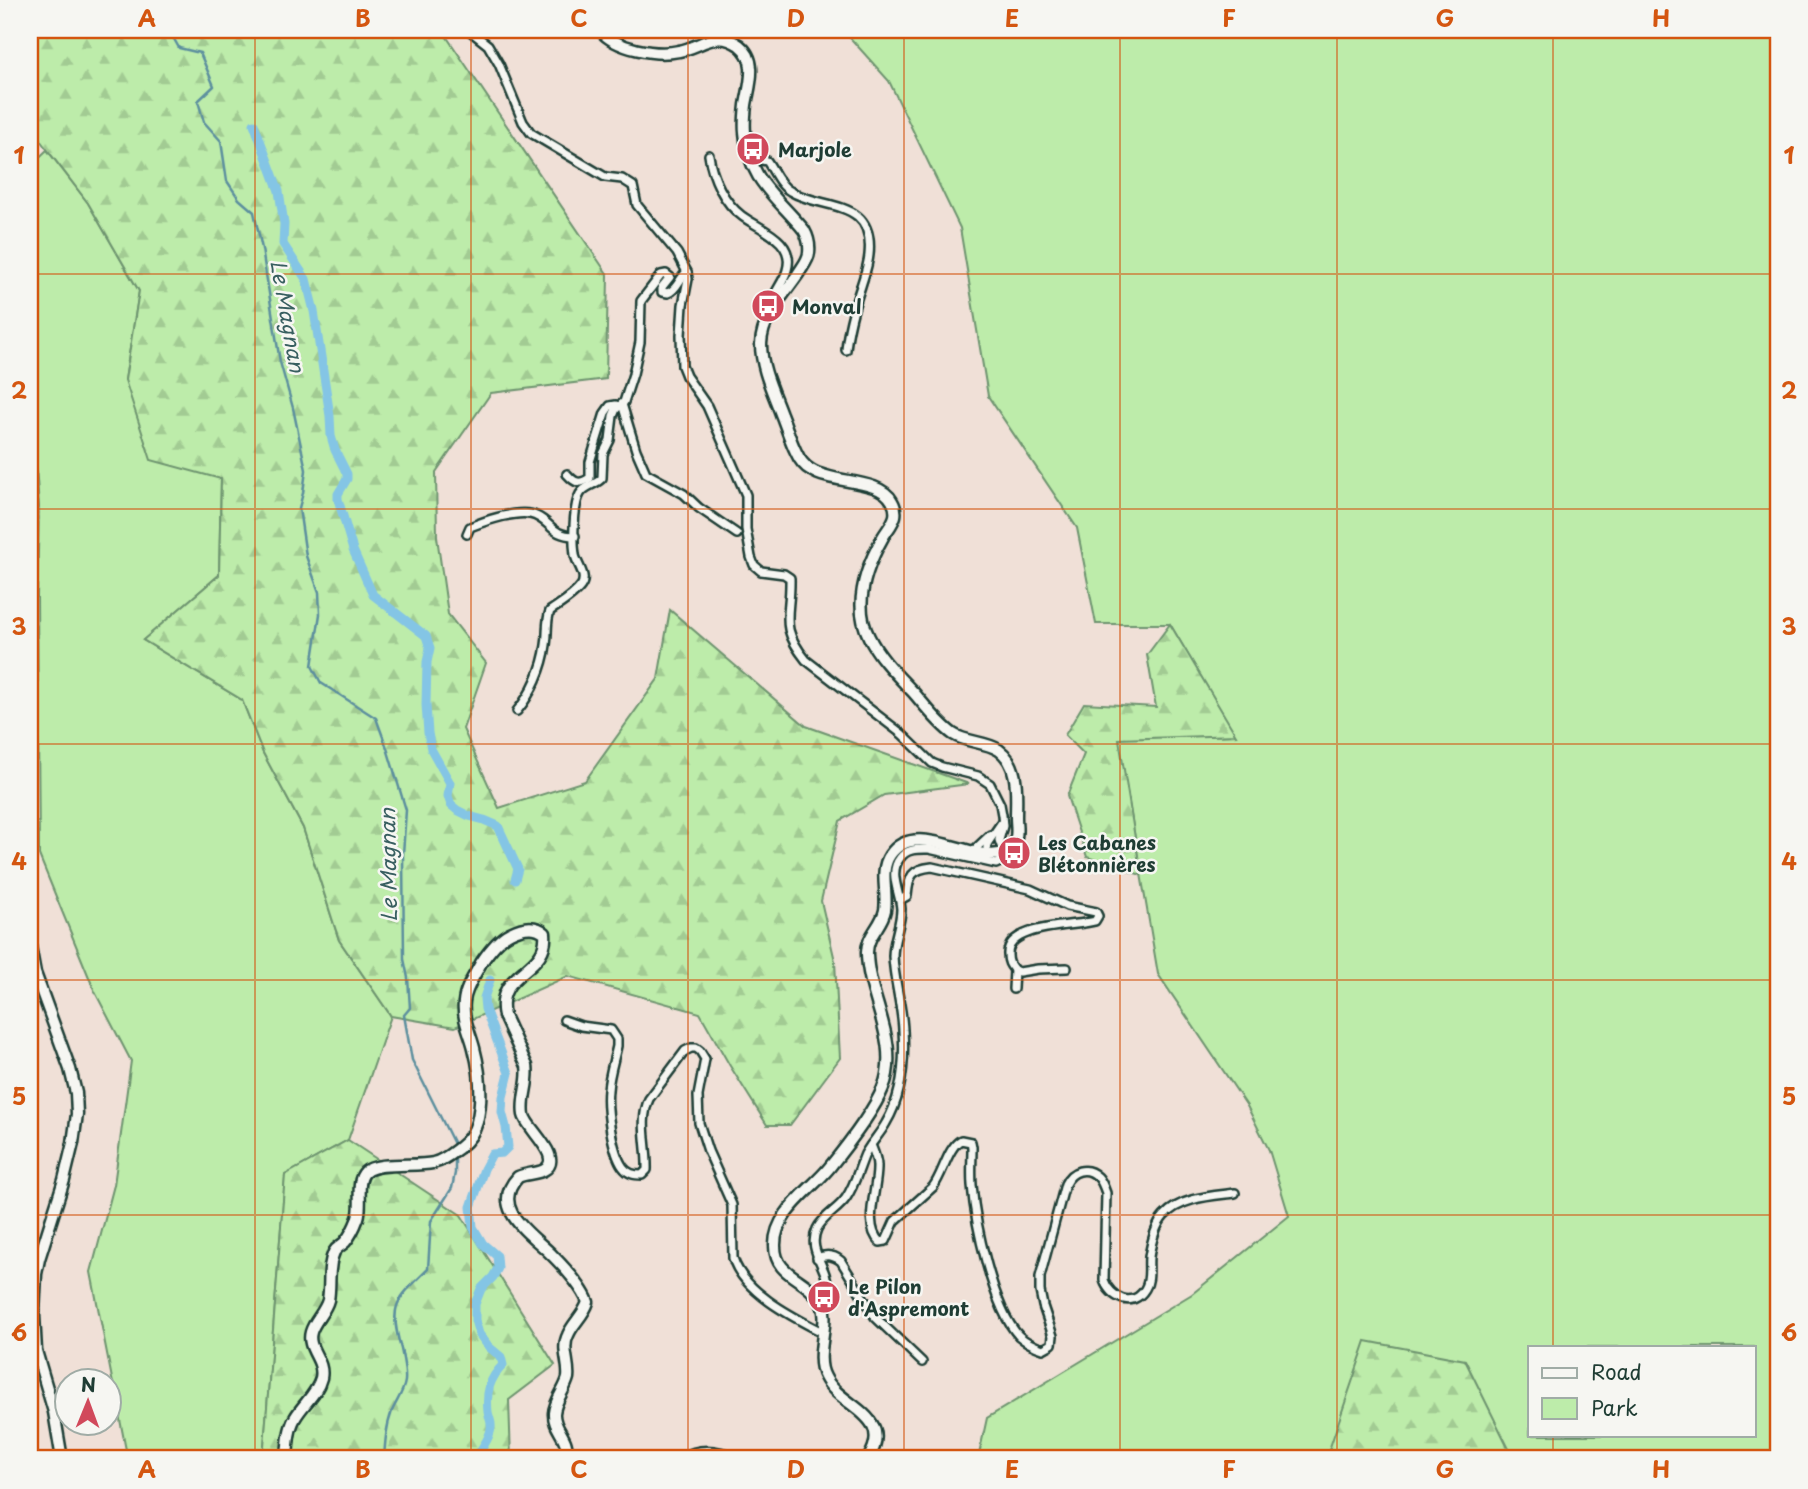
<svg xmlns="http://www.w3.org/2000/svg" width="1808" height="1489" font-family="'Playpen Sans',sans-serif">
  <style>
    .green { fill: #bdecaa; stroke: #6e946f; stroke-width: 2; fill-rule: evenodd }
    .forest { fill: url(#forest-firs); stroke: #6e946f; stroke-width: 2 }
    .lines { fill: none; stroke-linecap: round; stroke-linejoin: round }
    .stream { stroke: #5c8f9e; stroke-width: 2.5 }
    .canal { stroke: #84c5e5; stroke-width: 9 }
    .street-casing { stroke: #1f3d34; stroke-width: 12 }
    .secondary-casing { stroke: #1f3d34; stroke-width: 15 }
    .street { stroke: #f6f6f2; stroke-width: 7 }
    .secondary { stroke: #f6f6f2; stroke-width: 10 }
    .grid { fill: none; stroke: #d45610; stroke-width: 2; stroke-opacity: 0.55 }
    .labels { text-anchor: middle; dominant-baseline: central; stroke-width: 5; stroke-linejoin: round; paint-order: stroke }
    .poi-label { font-size: 19px; font-weight: bold; fill: #1f3d34; stroke: #f6f6f2; text-anchor: start }
    .water-label { font-size: 21px; font-style: italic; fill: #385f60; stroke: #f6f6f2 }
    .neatline { fill: none; stroke: #d45610; stroke-width: 2.5 }
    .grid-label { font-size: 23px; text-anchor: middle; font-weight: bold; fill: #d45610 }
  </style>
  <defs>
    <pattern id="forest-firs" width="22" height="20" patternUnits="userSpaceOnUse" patternTransform="scale(1.75)"><rect width="22" height="20" fill="#bdecaa"/><path d="M5 1l3.5 6h-7zM16 11l3.5 6h-7z" fill="#a2cb93"/></pattern>
  </defs>
  <rect width="100%" height="100%" fill="#f0e0d7"/>
  <filter id="ink" filterUnits="userSpaceOnUse"><feTurbulence type="fractalNoise" baseFrequency=".0143" numOctaves="2"/><feDisplacementMap in="SourceGraphic" scale="14" xChannelSelector="R" yChannelSelector="G"/><feConvolveMatrix kernelMatrix="1 2 1 2 8 2 1 2 1" color-interpolation-filters="sRGB"/></filter>
  <g filter="url(#ink)">
    <g class="green">
      <path d="M843,30h935v1429h-264l-2,-1 -182,-8 1,9h-353l9,-41 205,-124 97,-78 -20,-66 -22,-44 -89,-132 -40,-236 117,-3 -65,-111h-74l-19,-96 -89,-132 -28,-168 -71,-147zM1530,1347h224v88h-224z"/>
      <polygon points="47,150 88,203 139,291 125,380 221,478 219,575 143,640 242,700 263,753 303,828 339,940 391,1016 348,1140 285,1175 263,1459 123,1459 126,1450 91,1272 114,1185 131,1061 95,992 39,855 37,597 39,506 30,387 30,166"/>
    </g>
    <g class="forest">
      <polygon points="30,30 442,30 608,275 606,379 491,393 436,472 437,537 448,614 486,663 463,729 499,808 585,781 658,679 670,610 806,726 969,784 884,795 840,821 821,901 835,961 840,1058 790,1125 767,1125 730,1066 700,1013 568,976 455,1027 391,1016 339,940 303,828 263,753 242,700 143,640 219,575 221,479 151,460 125,380 139,291 88,203 30,127"/>
      <polygon points="1170,624 1236,735 1119,739 1141,875 1087,857 1067,796 1084,754 1065,735 1084,703 1156,707 1147,655"/>
      <polygon points="348,1140 461,1215 555,1365 509,1400 511,1459 263,1459 285,1175"/>
      <polygon points="1366,1341 1465,1360 1514,1459 1331,1459 1329,1450"/>
    </g>
    <g class="lines">
      <g class="stream">
        <polyline points="169,30 179,48 200,53 214,86 198,101 204,122 221,141 227,181 239,199 254,212 262,249 280,362 293,408 306,470 303,493 299,508 306,556 319,592 320,614 312,666 321,683 376,718 387,748 406,810 403,854 404,959 408,978 410,1008 404,1015 412,1060 454,1144 455,1148"/>
        <path d="M384,1459c1,-16 2,-32 8,-48 4,-9 12,-20 13,-30 1,-10 -2,-23 -4,-32 -13,-46 -4,-49 27,-80l3,-48 21,-33 3,-15v-19"/>
      </g>
      <g class="canal">
        <polyline points="254,124 279,191 284,224 283,244 306,279 314,311 330,416 331,436 335,450 347,474 347,479 338,494 338,499 353,550 373,595 426,636 430,648 427,662 426,705 428,733 431,749 450,783 448,796 451,805 457,810 469,816 484,820 498,826 518,869 515,880"/>
        <path d="M477,1459c3,-11 13,-19 14,-31 1,-6 -2,-10 -3,-16 -2,-20 1,-33 15,-47l-2,-8 -12,-10 -10,-13 -4,-14v-16l6,-15 12,-12 5,-9 -1,-12 -14,-12 -10,-17 -2,-20 13,-38 8,-15 10,-1 6,-6 -2,-20 -4,-15 1,-15 6,-24 -24,-64 -1,-11 6,-18"/>
      </g>
      <defs>
        <g id="street">
          <path d="M469,30l19,15 11,19 24,58 8,11 74,44 17,2 11,7 4,19 40,48 10,19 1,7 -5,26 -2,30 1,31 4,10 21,30 39,89v34l5,28 3,8 7,6 23,3 6,4c1,39 -12,47 16,82l96,74 30,29 10,4 36,9 12,8 10,20 2,11 1,11 -4,14 6,17 -1,3 -8,4 -67,-15c-11,0 -22,-1 -29,9 -12,15 0,34 1,51 0,16 -8,31 -8,47 1,25 9,49 10,74 2,31 -1,66 -17,93 -6,11 -15,20 -21,31 -6,14 -10,31 -19,44 -8,12 -23,18 -29,31 -8,17 3,30 8,45 3,9 4,18 3,27l-5,3"/>
          <path d="M709,155c3,22 15,48 33,61 17,13 54,24 45,54 -2,8 -8,16 -12,24l2,9"/>
          <path d="M751,161l6,-2 10,2c7,10 13,25 23,30 33,20 85,6 79,64 -1,11 -5,21 -8,31 -7,21 -13,42 -15,64"/>
          <polyline points="622,404 636,450 646,473 684,494 699,508 737,534"/>
          <path d="M567,474c8,9 12,11 23,4v-16l15,-49 5,-7 6,-1 3,1"/>
          <path d="M467,534l3,-7c15,-6 51,-19 66,-11 17,8 15,19 39,20"/>
          <path d="M517,711c15,-18 26,-43 29,-66 2,-12 0,-24 4,-34 10,-7 24,-15 31,-25 7,-10 -4,-21 -6,-31 -2,-14 -2,-49 5,-61 5,-9 16,-9 22,-16l1,-24 7,-14 3,-24 3,-7 8,-7 9,-28 7,-32 1,-41 20,-26 5,-1 4,3 -8,10v5l6,1c10,-4 11,-15 19,-21"/>
          <polyline points="973,851 990,835"/>
          <polyline points="987,854 987,844 1002,822"/>
          <path d="M900,900l7,-4c2,-20 4,-27 25,-29l98,22 37,17 29,6 2,4 -3,5c-20,6 -89,3 -87,34 0,7 2,10 6,15l5,2 19,-3 29,-1"/>
          <polyline points="1013,989 1014,970"/>
          <path d="M564,1020l17,6 30,4 6,9v7c-3,14 -8,29 -9,44 -2,18 4,62 15,77 5,7 11,8 19,8l5,-5c1,-24 -8,-49 2,-71l36,-48 6,-3h5l4,3 5,8 -7,37 1,27 9,28 24,54 1,53c10,34 60,59 89,74"/>
          <path d="M871,1145c3,7 6,14 6,21 1,23 -15,59 3,76l6,-1 9,-20 38,-34c10,-13 15,-40 28,-47l10,2 1,5c0,13 -1,26 0,38 3,38 21,124 47,151 7,6 15,10 24,13l9,-5 1,-8 -10,-30 -3,-15v-14l25,-93c6,-13 21,-19 33,-7 4,4 6,10 8,16l-2,87c6,18 29,29 41,9 6,-9 3,-21 4,-32 2,-13 6,-31 15,-41 17,-19 48,-20 71,-23"/>
          <path d="M817,1258c9,-4 17,-3 24,3l34,56 47,45"/>
        </g>
        <g id="secondary">
          <path d="M600,30c16,19 56,26 79,21 22,-4 37,-22 60,-6 20,15 10,41 7,60 -1,9 -2,18 -1,27 3,48 32,65 59,98 4,7 6,14 5,23 -1,8 -7,14 -11,21 -15,22 -36,43 -37,70 0,24 12,48 20,70 5,12 9,26 15,38 3,7 8,14 15,18 21,14 69,8 81,31 3,5 4,10 3,15 -2,8 -8,14 -12,21 -17,30 -31,67 -14,100 10,21 29,39 45,56 12,14 24,30 39,41 14,9 32,7 46,16 21,15 17,45 17,67 0,8 2,17 -1,24 -19,42 -96,-30 -125,14 -11,16 -2,37 -5,55 -3,16 -19,26 -18,44 1,44 34,89 16,134 -10,25 -37,59 -54,80 -19,23 -55,45 -54,78 0,30 30,31 44,53 15,20 -7,54 6,78 15,31 71,38 43,82"/>
          <polyline points="30,946 35,973 70,1069 76,1093 77,1114 73,1143 64,1180 39,1259 36,1274 34,1315 36,1351 54,1412 62,1459"/>
          <path d="M287,1459c1,-13 1,-29 8,-41 8,-14 22,-24 26,-40 4,-18 -15,-29 -10,-46 3,-11 14,-20 17,-32 3,-16 -1,-33 6,-48 3,-5 7,-6 11,-10 6,-7 10,-16 13,-24 5,-14 -3,-36 7,-46 12,-11 51,-5 68,-9 10,-2 19,-10 27,-16 9,-7 14,-14 17,-25 6,-24 3,-51 -3,-74 -4,-16 -12,-30 -10,-46 1,-14 11,-27 17,-39 8,-12 17,-24 29,-30 12,-6 25,-9 35,0 4,40 -51,37 -41,83l23,50c3,16 -6,32 -3,49 2,13 41,43 20,55 -7,4 -18,3 -26,7 -30,32 15,58 34,78 12,12 30,32 36,47 -4,13 -15,21 -20,33 -7,14 2,28 0,43 -3,12 -13,22 -14,35 -1,18 17,24 12,46"/>
          <path d="M683,1459c17,-11 35,-8 53,0"/>
        </g>
      </defs>
      <use href="#street" class="street-casing"/>
      <use href="#secondary" class="secondary-casing"/>
      <use href="#street" class="street"/>
      <use href="#secondary" class="secondary"/>
    </g>
  </g>
  <path class="grid" d="M255,30v1429M471,30v1429M688,30v1429M904,30v1429M1120,30v1429M1337,30v1429M1553,30v1317M30,274h1748M30,509h1748M30,744h1748M30,980h1748M30,1215h1748M1553,1435v24"/>
  <defs>
    <symbol id="bus-disc" viewBox="-11 -11 22 22"><circle r="9.5" fill="#d1495b" stroke="#f6f6f2"/><path d="M-5-6H5V4H4V6H2V4H-2V6H-4V4H-5ZM-3.5-4V0h7V-4ZM-3.5 1.2v1.5H-2V1.2ZM2 1.2v1.5H3.5V1.2Z" fill="#fff"/></symbol>
  </defs>
  <g fill-rule="evenodd">
    <use href="#bus-disc" x="734" y="130" width="38" height="38"/>
    <use href="#bus-disc" x="749" y="287" width="38" height="38"/>
    <use href="#bus-disc" x="995" y="834" width="38" height="38"/>
    <use href="#bus-disc" x="805" y="1278" width="38" height="38"/>
  </g>
  <g class="labels">
    <g class="poi-label">
      <text x="778" y="149">Marjole</text>
      <text x="792" y="306">Monval</text>
      <text x="1038" y="842">Les Cabanes<tspan x="1038" dy="22">Blétonnières</tspan></text>
      <text x="848" y="1286">Le Pilon<tspan x="848" dy="22">d'Aspremont</tspan></text>
    </g>
    <g class="water-label">
      <text transform="translate(289 316) rotate(80)">Le Magnan</text>
      <text transform="translate(387 865) rotate(-91)">Le Magnan</text>
    </g>
  </g>
  <rect width="1808" height="1489" fill="none" stroke="#f6f6f2" stroke-width="77"/>
  <rect x="1528" y="1346" width="228" height="91" fill="#f6f6f2" stroke="#a0aca6" stroke-width="2"/>
  <rect x="1542" y="1368" width="35" height="10" fill="#f6f6f2" stroke="#a0aca6" stroke-width="2"/>
  <text x="1591" y="1380" font-size="21" fill="#1f3d34">Road</text>
  <rect x="1542" y="1398" width="35" height="21" fill="#bdecaa" stroke="#a0aca6" stroke-width="2"/>
  <text x="1591" y="1416" font-size="21" fill="#1f3d34">Park</text>
  <g transform="translate(88 1402) rotate(1)"><circle r="33" fill="#f6f6f2" stroke="#a0aca6" stroke-width="2"/>
  <path d="M0-5L12 26L0 18L-12 26Z" fill="#d1495b"/>
  <text y="-10" font-size="19" font-weight="bold" text-anchor="middle" fill="#1f3d34">N</text>
  </g>
  <rect x="38" y="38" width="1732" height="1412" class="neatline"/>
  <g class="grid-label">
    <text x="147" y="27">A</text>
    <text x="363" y="27">B</text>
    <text x="579" y="27">C</text>
    <text x="796" y="27">D</text>
    <text x="1012" y="27">E</text>
    <text x="1229" y="27">F</text>
    <text x="1445" y="27">G</text>
    <text x="1661" y="27">H</text>
    <text x="19" y="164">1</text>
    <text x="1789" y="164">1</text>
    <text x="19" y="399">2</text>
    <text x="1789" y="399">2</text>
    <text x="19" y="635">3</text>
    <text x="1789" y="635">3</text>
    <text x="19" y="870">4</text>
    <text x="1789" y="870">4</text>
    <text x="19" y="1105">5</text>
    <text x="1789" y="1105">5</text>
    <text x="19" y="1341">6</text>
    <text x="1789" y="1341">6</text>
    <text x="147" y="1478">A</text>
    <text x="363" y="1478">B</text>
    <text x="579" y="1478">C</text>
    <text x="796" y="1478">D</text>
    <text x="1012" y="1478">E</text>
    <text x="1229" y="1478">F</text>
    <text x="1445" y="1478">G</text>
    <text x="1661" y="1478">H</text>
  </g>
</svg>
